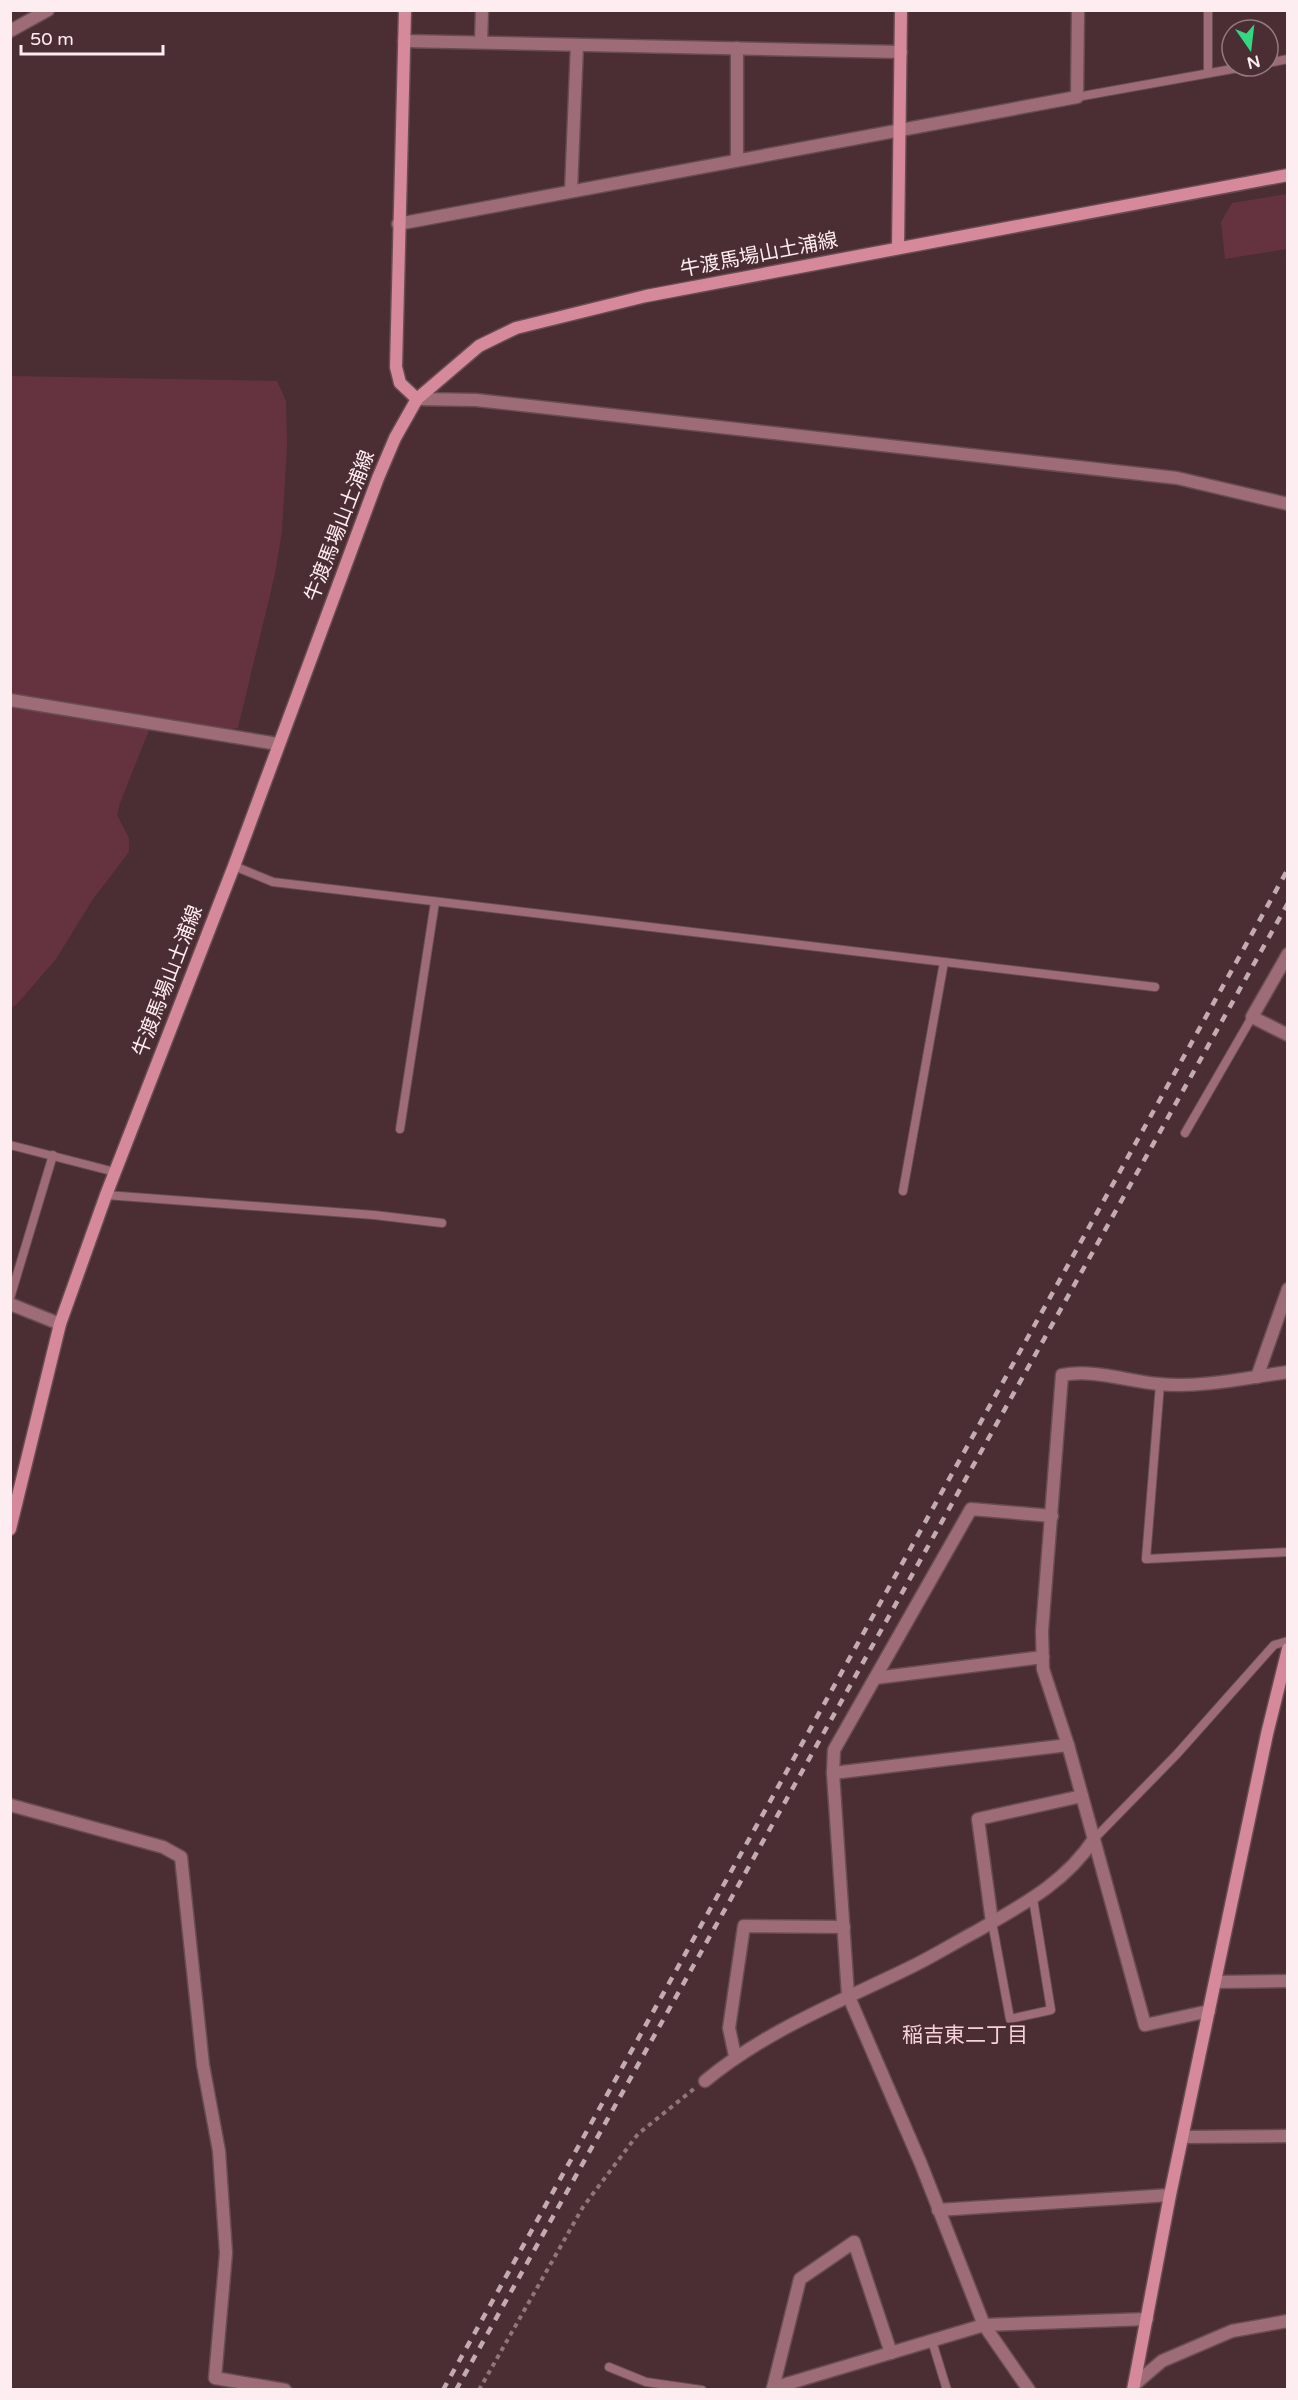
<svg xmlns="http://www.w3.org/2000/svg" width="1298" height="2400" font-family="'Varela Round','Noto Sans JP',sans-serif">
  <style>
    .green { fill: #64333f }
    .lines { fill: none; stroke-linecap: round; stroke-linejoin: round }
    .lane-casing { stroke: #684c52; stroke-width: 10 }
    .street-casing { stroke: #684c52; stroke-width: 15 }
    .secondary-casing { stroke: #684c52; stroke-width: 15 }
    .path { stroke: #8f767b; stroke-width: 4; stroke-dasharray: 4.5 4.5; stroke-linecap: butt }
    .lane { stroke: #9d6c77; stroke-width: 8 }
    .street { stroke: #9d6c77; stroke-width: 12 }
    .secondary { stroke: #d5899a; stroke-width: 12 }
    .rail { stroke: #c2acb1; stroke-width: 4.5; stroke-dasharray: 8 8; stroke-linecap: butt }
    .labels { text-anchor: middle; dominant-baseline: central; stroke-width: 6; stroke-linejoin: round; paint-order: stroke }
    .street-label { font-size: 20px; fill: #feedf0; stroke: #4b2d34 }
    .neighbourhood-label { font-size: 21px; fill: #f8d1d8; stroke: #4b2d34 }
  </style>
  <rect width="100%" height="100%" fill="#4b2d34"/>
  <g class="green">
    <polygon points="1287,194 1287,249 1225,259 1221,222 1232,203"/>
    <polygon points="10,376 277,381 286,401 287,446 282,531 275,574 238,728 231,729 11,695"/>
    <polygon points="10,704 149,730 120,803 117,815 129,838 129,852 93,899 56,959 17,1004 11,1008"/>
  </g>
  <g class="lines">
    <defs>
      <g id="lane">
        <polyline points="1208,10 1208,73"/>
        <polyline points="1268,63 1288,59"/>
        <polyline points="1077,97 1249,66"/>
        <polyline points="234,866 273,882 1155,987"/>
        <polyline points="400,1129 435,902"/>
        <polyline points="1185,1133 1252,1017"/>
        <polyline points="10,1145 115,1172"/>
        <polyline points="903,1191 944,962"/>
        <polyline points="106,1195 374,1215 442,1223"/>
        <polyline points="10,1298 53,1155"/>
        <polyline points="1160,1384 1146,1559 1288,1552"/>
        <polyline points="1094,1839 1177,1754 1274,1645 1288,1641"/>
        <polyline points="992,1922 1010,2019 1051,2010 1033,1899"/>
        <polyline points="932,2341 947,2390"/>
        <polyline points="609,2367 646,2382 702,2390"/>
      </g>
      <g id="street">
        <polyline points="10,31 48,10"/>
        <polyline points="404,41 901,52"/>
        <polyline points="481,42 482,10"/>
        <polyline points="737,160 737,48"/>
        <polyline points="571,191 577,45"/>
        <polyline points="398,224 1077,97 1078,10"/>
        <polyline points="417,399 476,400 1177,478 1288,504"/>
        <polyline points="10,700 278,744"/>
        <polyline points="1288,954 1252,1017 1288,1035"/>
        <polyline points="10,1304 60,1324"/>
        <polyline points="1257,1377 1288,1289"/>
        <polyline points="875,1678 1043,1657"/>
        <polyline points="833,1773 1068,1745"/>
        <polyline points="10,1805 163,1847 181,1857 203,2065 219,2151 226,2253 215,2378 285,2390"/>
        <polyline points="992,1922 978,1819 1082,1796"/>
        <polyline points="1216,1982 1288,1981"/>
        <path d="M1209,2011l-64,14 -77,-280 -25,-76 -1,-38 20,-256c32,-6 65,6 97,9 42,4 86,-6 129,-12"/>
        <polyline points="735,2056 729,2028 744,1926 844,1927"/>
        <path d="M705,2081c60,-50 134,-79 204,-113 23,-11 45,-25 68,-37 45,-26 88,-48 117,-92"/>
        <polyline points="1183,2137 1288,2136"/>
        <polyline points="938,2210 1170,2195"/>
        <polyline points="1134,2385 1162,2361 1232,2331 1288,2321"/>
        <polyline points="773,2388 984,2325 1147,2319"/>
        <polyline points="773,2388 800,2279 854,2242 891,2353"/>
        <polyline points="1029,2390 984,2325 921,2164 848,1995 833,1773 834,1750 971,1509 1052,1516"/>
      </g>
      <g id="secondary">
        <polyline points="405,10 396,367 400,383 417,399"/>
        <polyline points="898,248 901,10"/>
        <polyline points="10,1529 60,1324 106,1195 234,866 378,478 395,438 417,399 479,346 516,328 646,296 1288,175"/>
        <polyline points="1133,2390 1170,2195 1267,1734 1288,1649"/>
      </g>
    </defs>
    <use href="#lane" class="lane-casing"/>
    <use href="#street" class="street-casing"/>
    <use href="#secondary" class="secondary-casing"/>
    <polyline class="path" points="479,2390 583,2207 638,2134 695,2088"/>
    <use href="#lane" class="lane"/>
    <use href="#street" class="street"/>
    <use href="#secondary" class="secondary"/>
    <g class="rail">
      <polyline points="443,2390 1288,869"/>
      <polyline points="456,2390 1288,903"/>
    </g>
  </g>
  <g class="labels">
    <g class="street-label">
      <text transform="translate(759 255) rotate(-11)">牛渡馬場山土浦線</text>
      <text transform="translate(340 526) rotate(-69)">牛渡馬場山土浦線</text>
      <text transform="translate(168 981) rotate(-69)">牛渡馬場山土浦線</text>
    </g>
    <g class="neighbourhood-label">
      <text x="965" y="2035">稲吉東二丁目</text>
    </g>
  </g>
  <rect width="1298" height="2400" fill="none" stroke="#feedf0" stroke-width="24"/>
  <g transform="translate(1250 48) rotate(166)"><circle r="28" fill="#4b2d34" stroke="#937a7f" stroke-width="1.5"/>
  <path d="M0-4.5L10 22L0 15L-10 22Z" fill="#33d882"/>
  <text y="-9" font-size="16" font-weight="bold" text-anchor="middle" fill="#feedf0">N</text>
  </g>
  <path d="M21 45v9h142v-9" fill="none" stroke="#feedf0" stroke-width="3"/>
  <text x="30" y="45" font-size="18" fill="#feedf0" stroke="#4b2d34" stroke-width="4.5" paint-order="stroke">50 m</text>
</svg>
